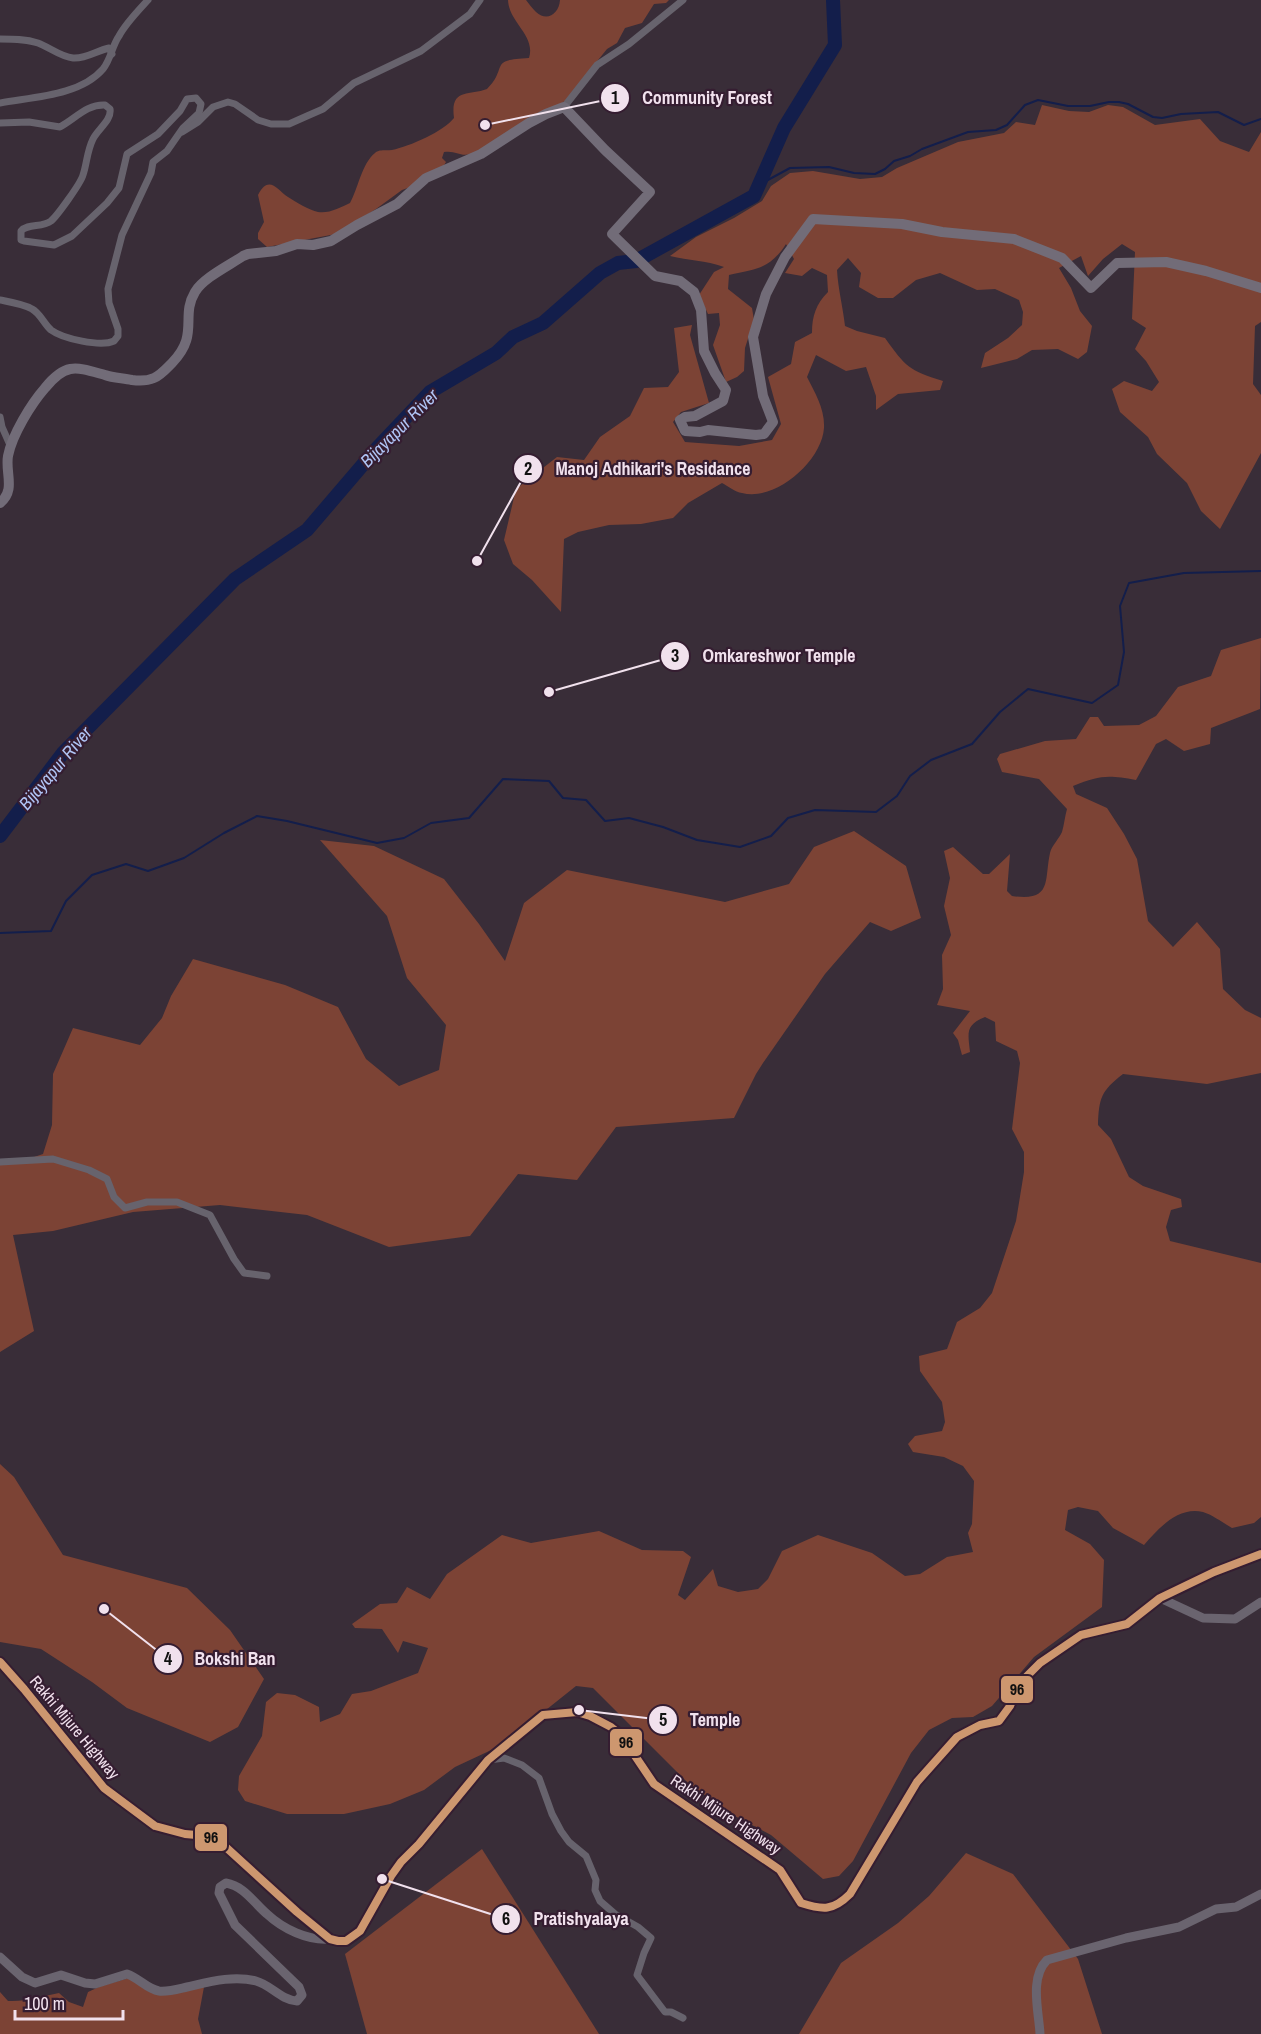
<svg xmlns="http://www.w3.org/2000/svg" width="1261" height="2034" font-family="'Archivo Narrow',sans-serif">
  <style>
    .forest { fill: #7c4335 }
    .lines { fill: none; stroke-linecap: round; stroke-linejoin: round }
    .stream { stroke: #131e4b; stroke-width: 2 }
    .river { stroke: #131e4b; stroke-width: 14 }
    .street { stroke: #67636d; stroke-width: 7 }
    .secondary { stroke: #6a646f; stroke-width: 9 }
    .primary { stroke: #726c78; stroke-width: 10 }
    .bus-1-casing { stroke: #351d31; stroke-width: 12 }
    .bus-1 { stroke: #cd976f; stroke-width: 8 }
    .labels { text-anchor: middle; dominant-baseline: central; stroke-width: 4.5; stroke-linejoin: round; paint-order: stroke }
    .street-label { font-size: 16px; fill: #f1e1ed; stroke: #351d31 }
    .water-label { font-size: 18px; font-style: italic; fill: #b0c4f5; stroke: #351d31 }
    .leader { fill: none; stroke: #f1e1ed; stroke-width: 2 }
    .callout-dot { fill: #f1e1ed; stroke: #351d31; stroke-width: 2 }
    .mark-label { font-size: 18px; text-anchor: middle; font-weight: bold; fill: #111 }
    .callout-label { font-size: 18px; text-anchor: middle; font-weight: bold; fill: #f1e1ed; stroke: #351d31; stroke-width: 4.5; stroke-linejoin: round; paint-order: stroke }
    .line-badge { stroke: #351d31; stroke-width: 2 }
    .pale-badge-label { font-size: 16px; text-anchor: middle; font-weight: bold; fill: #111 }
  </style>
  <rect width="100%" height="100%" fill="#392d38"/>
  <g class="forest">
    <path d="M508,0h18c3,4 6,8 10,12 11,10 23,2 24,-12h109l-3,3 -12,1 -12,19 -17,5 -8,15 -10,6 -42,52 -5,3 -83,48c-17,7 -19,-2 -33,0l-2,6 4,4 -3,5 -30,19 -11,4 -26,19 -40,25 -69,13 -9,-8v-6l6,-11 -6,-27c11,-21 19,-5 30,2 8,5 21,13 30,15 11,2 23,-5 32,-9 8,-14 12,-40 25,-50 4,-4 11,-2 17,-3 18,-4 51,-18 62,-32 -4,-30 14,-22 33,-29 22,-22 0,-29 42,-31 7,-23 -20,-35 -21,-58z"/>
    <path d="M1042,105l27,6 20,1 19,-7 15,2 32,18 45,-6 20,22 29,11 12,-20v190l-6,4 -2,58 8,11v58l-41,76 -19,-18 -14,-28 -30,-29 -9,-17 -28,-25 -8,-23 12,-8 28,10 7,-9 -13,-21 -11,-12 11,-21 -14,-9 3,-67 -13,-8 -19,15 -15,17 -7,-20 -22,12 12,20 9,23 12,15 -5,26 -9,7 -20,-10 -26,1 -15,9 -36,9 4,-15 23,-15 14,-13 1,-13 -4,-12 -24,-11 -18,1 -37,-17 -24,7 -23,18h-15l-19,-11 2,-14 -13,-15 -11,12c1,19 6,37 8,56l12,5 28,7c21,29 23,32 58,43l-3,9 -42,4 -22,16v-14l-10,-29 -20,4 -30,-16 -9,22c8,16 18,32 17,51 -2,33 -49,74 -82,65 -7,-1 -14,-7 -20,-10l-34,20 -15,15 -32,6 -32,1 -31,7 -14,7 -3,73 -29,-32 -19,-16 -9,-24 12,-51 41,-32 27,3 16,-23 30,-21 14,-28 24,-1 11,-15 -5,-44 18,-3 -2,10 19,68 -28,9 -8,10 12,20 54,4 33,-6 9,-16 -13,-47 23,-13 4,-22 17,-9c0,-17 4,-29 16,-41l-1,-17 -15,-7 -10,8 -17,-3 9,-14 -8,-15c-16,25 -30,25 -57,31l-1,14 24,19 2,12 -9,28 -1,23 -7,6 -11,5 -13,-37 7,-20 -1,-12 -11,1 -9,-19 15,-23 10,-5c-19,-7 -35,-6 -54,-11l26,-19 38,-19 28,-17 9,-15 19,-13 23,-2 47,8 22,-2 15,-9 61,-26 46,-9 12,-11 19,3z"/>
    <path d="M1261,638l-1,71 -49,19 -1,16 -26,7 -18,-12 -10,5 -20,36c-28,-5 -36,-5 -63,6l3,8 31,14 17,26 13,25 11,62 25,26 24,-25 23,27 3,40 22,21 16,8v55l-54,11 -84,-10c-22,17 -24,24 -25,51l13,14 18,38 14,9 38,13 1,8 -11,3 -5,17 4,14 91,22v254l-7,6 -22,5c-9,-5 -19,-13 -29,-16 -25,-6 -45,17 -59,33l-31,-17 -15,-17 -20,-4 -10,3 -3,20 25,14 14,16 -2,47 -68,50 -42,49 -19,11 -21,1 -23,12 -18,23 -58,108 -14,15 -16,3 -52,-44 -40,-21 -44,-32 -94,-94 -17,-2 -74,59 -47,22 -31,23 -34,14 -46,10h-57l-42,-13 -7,-11 1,-14 23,-40 4,-34 11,-9 18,2 24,12 1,15 20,-8 12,-20 19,-3 47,-18 10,-25 -25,-7 -5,12 -16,-24 -27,-1 -3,-4 28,-20 17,-1 10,-16 23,12 17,-25 55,-39 29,8 68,-12 43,19 41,1 8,6 -13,38 7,5 28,-31 5,17 20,6 20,-3 10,-10 14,-28 36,-16 54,18 33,23 15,-2 27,-17 26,-5 -5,-19 4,-9 2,-43 -11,-15 -19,-9 -31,-5 -5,-8 7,-8 27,-5 3,-9 -3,-20 -22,-31 -1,-15 28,-7 10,-27 23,-14 12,-15 24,-72 8,-49v-20l-12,-23 8,-66 -3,-12 -21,-10 -1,-19 -10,-5c-20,8 -17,16 -15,35l-8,3 -4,-15 -5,-7 17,-22 -33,-6 6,-16 -1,-34 9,-20 -7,-29 6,-28 -6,-27 9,-4 30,27h6l21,-20 -3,37 5,5c41,6 32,-16 38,-43 2,-8 9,-14 12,-21 2,-7 3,-16 5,-23l-28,-30 -37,-7 -5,-13 3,-5 45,-13 31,-2 14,-22h8l6,9 35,-1 17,-9 22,-29 33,-11 10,-26z"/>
    <polygon points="854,831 906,866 921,918 891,931 870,922 825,974 763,1063 756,1074 734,1118 616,1127 577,1180 518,1174 470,1236 389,1247 307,1215 220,1205 133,1212 53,1231 13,1235 34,1331 0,1352 0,1165 25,1160 43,1154 52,1125 53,1074 73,1028 140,1045 162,1018 171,996 193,959 285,985 338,1007 366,1059 399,1086 439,1070 446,1025 407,978 387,916 320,840 374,846 444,879 479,924 505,961 524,903 567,870 725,902 789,884 814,847"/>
    <polygon points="0,1464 14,1477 63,1555 187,1588 230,1630 264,1679 238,1727 210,1742 127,1708 92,1682 41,1649 0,1642"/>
    <polygon points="482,1849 599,2034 367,2034 345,1954"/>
    <polygon points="966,1853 1013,1874 1078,1959 1102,2034 799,2034 841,1963 898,1923 929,1896"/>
    <path d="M129,1978l20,13 55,-4 -6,32 4,15h-202v-42l8,9c18,1 34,-5 51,-8l10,9 14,5 5,-15 13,-6z"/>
  </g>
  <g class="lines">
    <g class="stream">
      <polyline points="754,196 766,181 790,168 829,167 854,173 875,174 885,169 894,161 910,156 922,149 968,132 996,130 1007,125 1025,105 1038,100 1068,106 1090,106 1109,102 1119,102 1128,104 1153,117 1162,118 1181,114 1218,112 1244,125 1261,119"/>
      <polyline points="0,933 51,931 66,901 92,875 126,864 148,871 184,858 224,833 257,816 287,821 377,843 404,838 431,823 469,818 503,779 549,781 563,798 586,800 605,821 629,818 663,827 697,840 740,847 771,836 788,818 815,810 876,812 897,796 910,776 931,760 972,744 1000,712 1028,689 1092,703 1118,685 1124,652 1120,606 1129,583 1184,573 1261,571"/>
    </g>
    <polyline class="river" points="0,836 63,753 235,579 307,530 378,447 430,392 496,353 513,337 543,323 600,273 618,263 636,261 754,196 784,128 835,45 833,0"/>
    <g class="street">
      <path d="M0,39c13,0 26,0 38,4 11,4 23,14 35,15 13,1 23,-7 36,-10l3,6"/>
      <path d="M0,103c32,-6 80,-7 103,-34 8,-10 9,-23 16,-33 7,-13 19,-25 29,-36"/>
      <polyline points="564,107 597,65 629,44 683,0"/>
      <path d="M0,123l29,-1 31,5c15,-8 27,-23 45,-22l5,4c2,11 -12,20 -17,30 -6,12 -6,24 -10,36 -2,8 -26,41 -32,46 -9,7 -23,2 -30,10v9l3,1 30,4 18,-9 35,-33 12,-15 8,-34 31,-20 22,-23 7,-12 9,-1 5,6 -2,9 -16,15 -16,23 -14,11 -2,11 -29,62 -14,54 1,14 9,26v7l-4,5c-13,6 -51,-2 -63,-11 -7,-6 -11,-17 -19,-21 -9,-5 -22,-7 -32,-9"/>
      <polyline points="182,132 198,122 213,107 228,102 235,104 258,120 271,124 289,124 307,116 323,109 354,83 421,51 470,14 480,0"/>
      <polyline points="0,417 2,427 10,445"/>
      <polyline points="0,1162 53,1159 89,1170 107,1179 114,1197 125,1208 147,1202 177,1202 210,1215 234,1259 244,1273 267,1276"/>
      <polyline points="489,1760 504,1758 522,1765 539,1778 552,1814 561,1831 569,1842 586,1856 596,1880 595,1890 600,1901 615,1914 638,1927 651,1938 644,1953 637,1975 665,2012 671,2012 683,2018"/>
    </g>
    <g class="secondary">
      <polyline points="1160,1598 1203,1618 1235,1619 1261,1602"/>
      <path d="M0,1662l24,27 80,99 51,38 30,8 23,2 10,4 79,72 33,27 8,2h8l14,-10 31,-55 10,-14 18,-18 69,-84 55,-45 34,-3 13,4 21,11 10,8 33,49 126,86 21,33c22,7 32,8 49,-9l67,-112 40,-45 23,-12 19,-4 11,-15 9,-22 21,-21 41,-28 46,-11 33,-26 54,-26 47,-18"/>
      <path d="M0,1957l22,20 13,6 26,-8 24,8 10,1 32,-10c12,4 20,15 32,17 9,1 19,-2 28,-4 22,-5 46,-12 69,-6 15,4 25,19 41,20l5,-6 -3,-8 -64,-62 -16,-32 1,-6 6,-4c18,3 28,20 41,31 16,15 41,27 63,25"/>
      <path d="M1040,2034c-1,-22 -11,-56 7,-74l79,-22 53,-11 37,-18 20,-2 25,-13"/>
    </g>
    <path class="primary" d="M0,503c16,-13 5,-30 8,-47 4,-21 23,-52 37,-68 21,-26 31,-21 60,-13 8,3 18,3 27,5 7,1 15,1 22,-2 7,-3 12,-9 18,-15 28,-29 8,-46 23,-71 8,-14 35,-27 48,-36l5,-2 28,-3 21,-7 16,1 18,-4 26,-16 40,-21 29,-26 55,-24 48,-31 17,-9 18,-7 41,43 45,42 -38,42 43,42 25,5 14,11 7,18 3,41 11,22 11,17 -3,11 -28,15 -10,1 -5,3 5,11 15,1 8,-2 48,5 8,-1 9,-12 -10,-26 -10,-59 13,-43 19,-37 28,-38 89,5 40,8 72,7 48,19 29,30 26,-25 49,-1 40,9 55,17"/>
    <defs>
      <path id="bus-1" d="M0,1662l24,27 80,99 51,38 30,8 23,2 10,4 79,72 33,27 8,2h8l14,-10 31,-55 10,-14 18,-18 69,-84 55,-45 34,-3 13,4 21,11 10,8 33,49 126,86 21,33c22,7 32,8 49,-9l67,-112 40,-45 23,-12 19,-4 11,-15 9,-22 21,-21 41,-28 46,-11 33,-26 54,-26 47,-18"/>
    </defs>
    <use href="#bus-1" class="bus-1-casing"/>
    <use href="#bus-1" class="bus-1"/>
  </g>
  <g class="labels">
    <g class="street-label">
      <text transform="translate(75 1727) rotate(50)">Rakhi Mijure Highway</text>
      <text transform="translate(726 1814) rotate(34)">Rakhi Mijure Highway</text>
    </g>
    <g class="water-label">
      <text transform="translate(399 428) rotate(-45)">Bijayapur River</text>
      <text transform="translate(55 768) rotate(-50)">Bijayapur River</text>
    </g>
  </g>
  <path class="leader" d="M485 125L615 98M477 561L528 469M549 692L675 656M104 1609L168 1659M579 1710L663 1720M382 1879L506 1919"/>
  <g class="callout-dot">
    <circle cx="485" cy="125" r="6"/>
    <circle cx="477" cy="561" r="6"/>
    <circle cx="549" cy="692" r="6"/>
    <circle cx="104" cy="1609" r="6"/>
    <circle cx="579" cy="1710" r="6"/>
    <circle cx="382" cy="1879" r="6"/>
    <circle cx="615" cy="98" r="15"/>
    <circle cx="528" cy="469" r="15"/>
    <circle cx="675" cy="656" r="15"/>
    <circle cx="168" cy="1659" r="15"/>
    <circle cx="663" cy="1720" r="15"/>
    <circle cx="506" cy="1919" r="15"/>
  </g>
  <g class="mark-label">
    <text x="615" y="104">1</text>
    <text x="528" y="475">2</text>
    <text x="675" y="662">3</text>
    <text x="168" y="1665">4</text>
    <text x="663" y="1726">5</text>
    <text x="506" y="1925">6</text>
  </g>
  <g class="callout-label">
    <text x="707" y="104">Community Forest</text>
    <text x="653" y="475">Manoj Adhikari's Residance</text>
    <text x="779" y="662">Omkareshwor Temple</text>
    <text x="235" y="1665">Bokshi Ban</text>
    <text x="715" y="1726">Temple</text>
    <text x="581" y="1925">Pratishyalaya</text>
  </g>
  <g class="line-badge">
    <rect x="1000" y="1675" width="34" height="29" rx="6" fill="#cd976f"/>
    <rect x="609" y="1728" width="34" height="29" rx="6" fill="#cd976f"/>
    <rect x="194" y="1823" width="34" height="29" rx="6" fill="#cd976f"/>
  </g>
  <g class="pale-badge-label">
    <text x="1017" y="1695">96</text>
    <text x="626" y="1748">96</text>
    <text x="211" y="1843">96</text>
  </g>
  <path d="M15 2010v9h108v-9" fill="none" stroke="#f1e1ed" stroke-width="3"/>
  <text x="24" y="2010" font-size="18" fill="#f1e1ed" stroke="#351d31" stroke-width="4.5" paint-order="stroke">100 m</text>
</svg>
